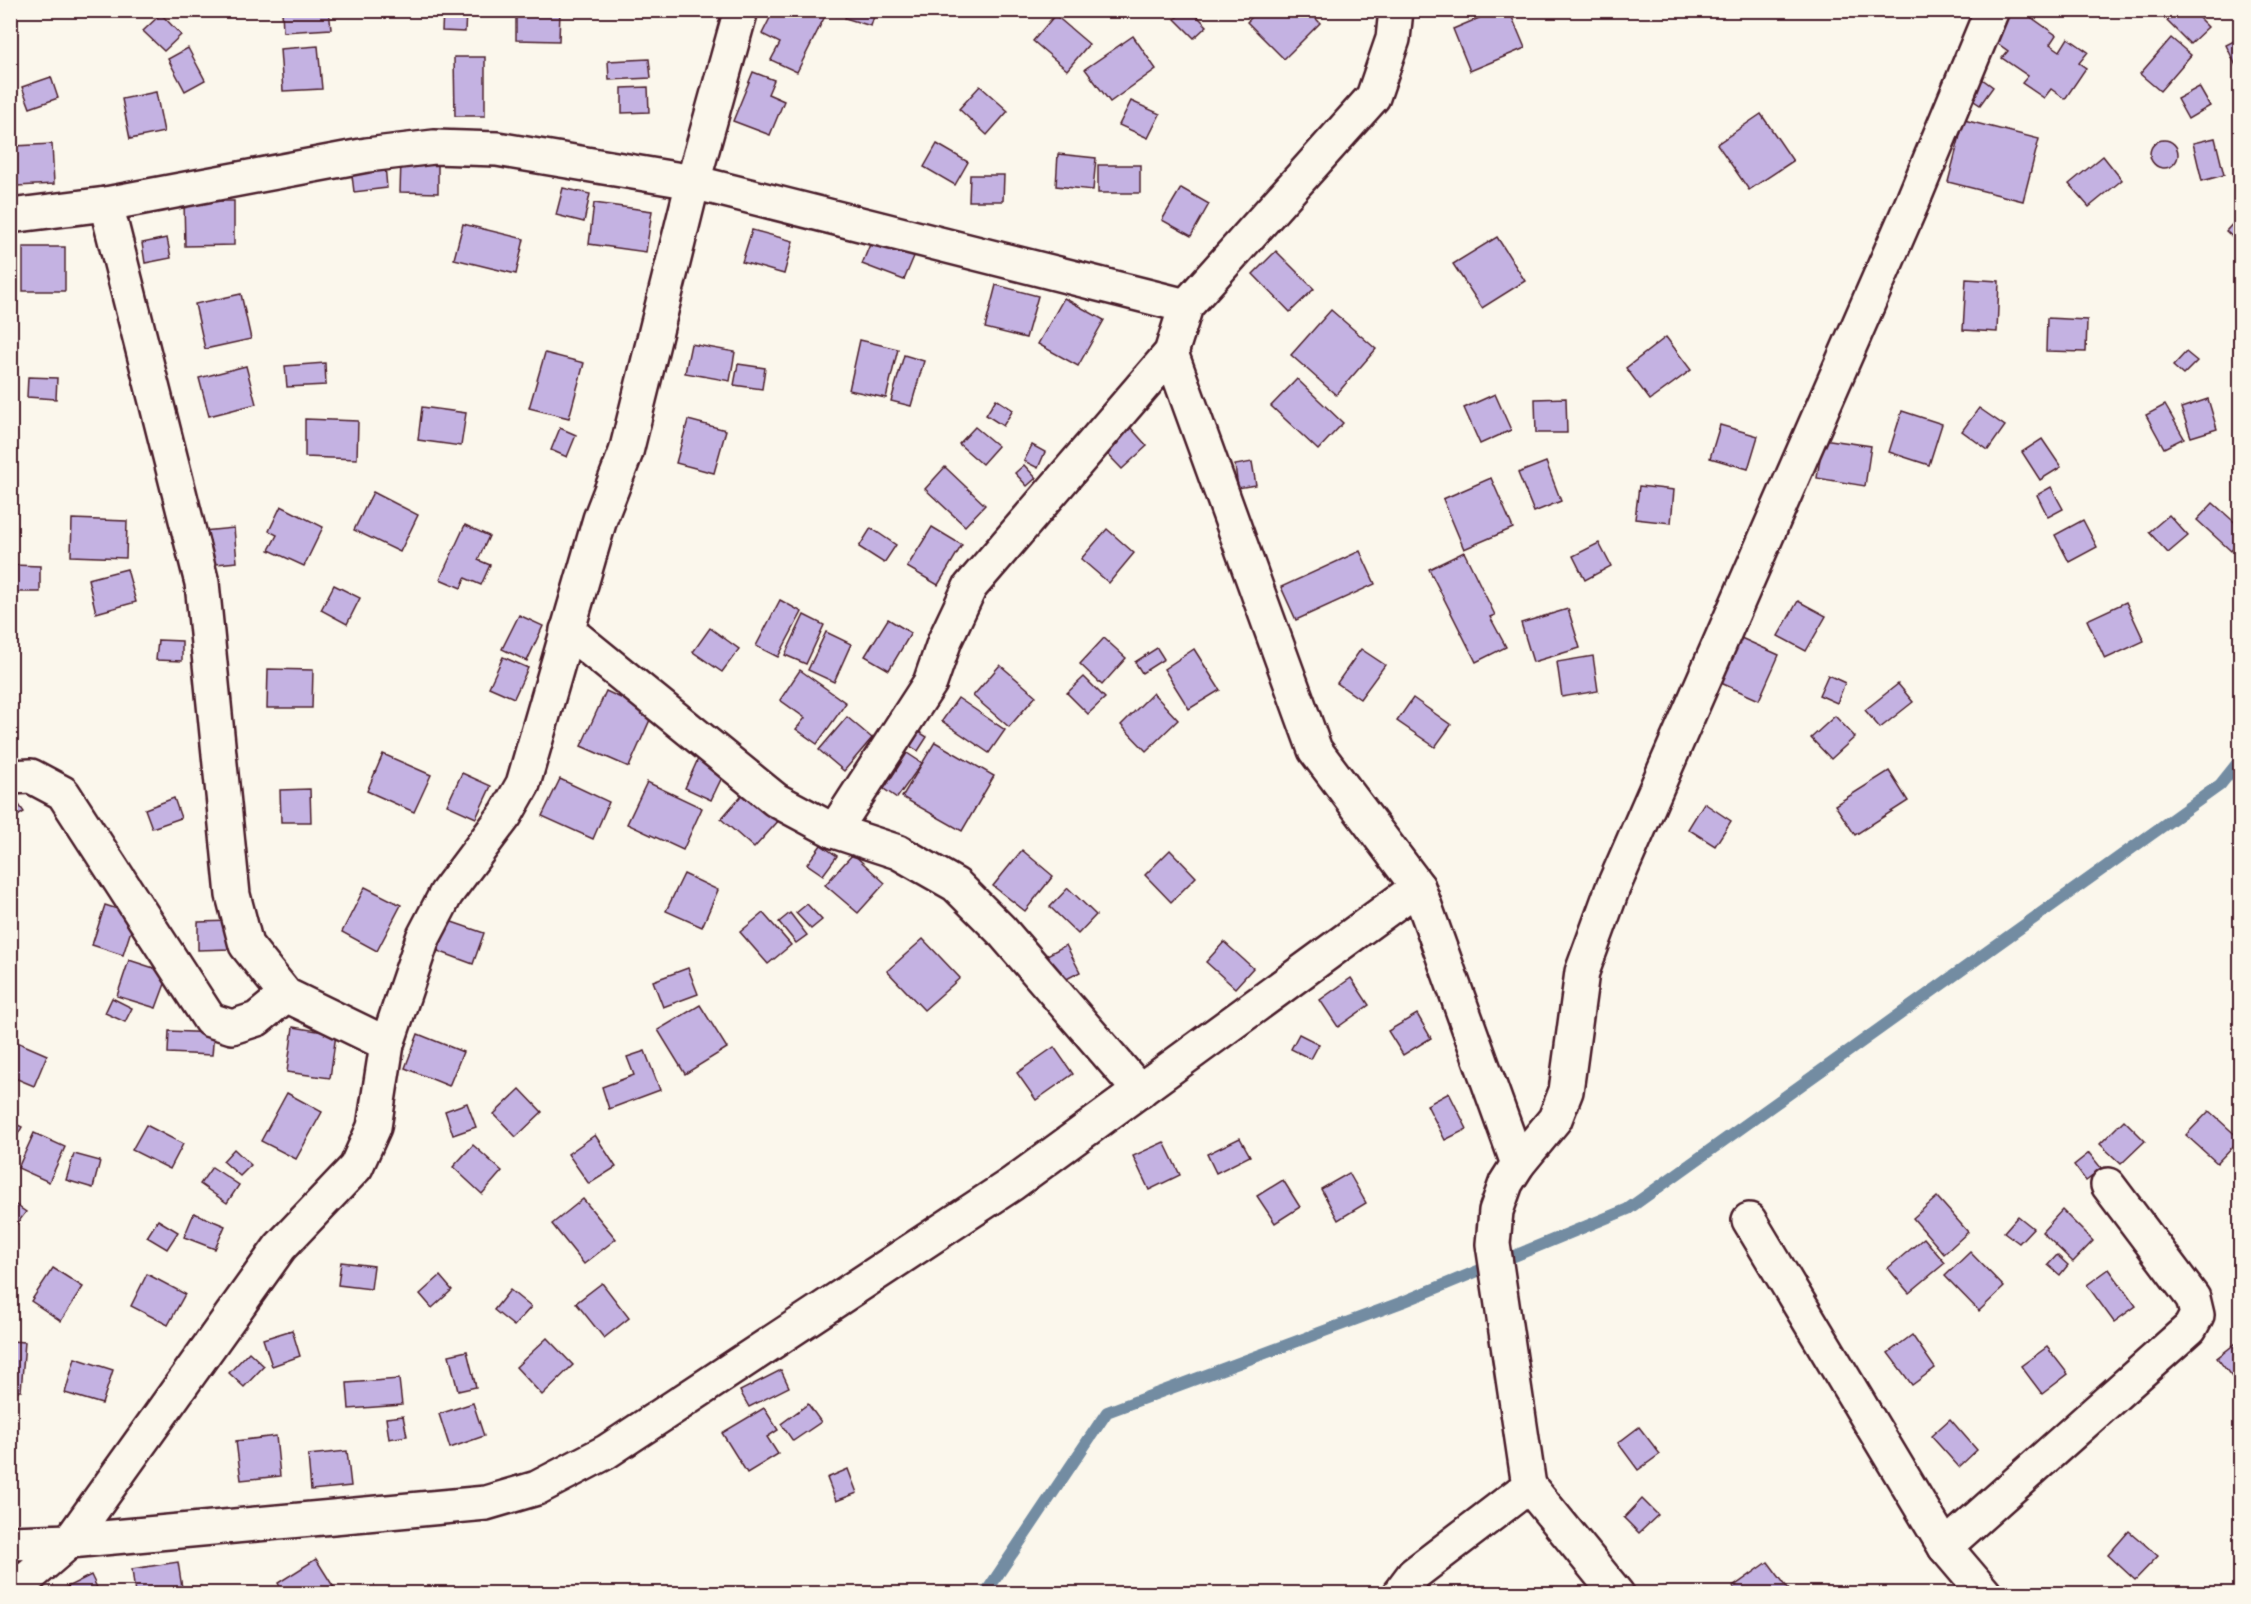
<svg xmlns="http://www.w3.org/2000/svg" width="2251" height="1604" font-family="'Comic Neue',sans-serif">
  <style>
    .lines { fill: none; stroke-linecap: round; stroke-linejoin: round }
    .stream { stroke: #738ca2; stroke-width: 12 }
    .building { fill: #c4b2e2; stroke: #4a1f2b; stroke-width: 1.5 }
    .street-casing { stroke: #4a1f2b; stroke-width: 38 }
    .street { stroke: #fbf7ec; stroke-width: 33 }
  </style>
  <rect width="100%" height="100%" fill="#fbf7ec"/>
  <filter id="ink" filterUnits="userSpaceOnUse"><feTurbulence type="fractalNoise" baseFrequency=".0167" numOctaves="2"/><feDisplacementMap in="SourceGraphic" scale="12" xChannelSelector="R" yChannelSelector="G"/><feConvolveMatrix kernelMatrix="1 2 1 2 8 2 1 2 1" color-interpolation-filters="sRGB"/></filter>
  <g filter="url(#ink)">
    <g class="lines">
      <polyline class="stream" points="985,1594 1107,1412 1405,1301 1628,1209 2220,785 2240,760"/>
    </g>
    <g class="building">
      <polygon points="282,10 329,10 331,29 283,32"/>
      <polygon points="443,10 466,10 465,32 442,31"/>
      <polygon points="516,10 560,10 559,41 516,40"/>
      <polygon points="774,10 814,10 825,16 797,72 771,60 780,43 762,34"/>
      <polygon points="848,10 876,10 871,26 845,18"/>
      <polygon points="1184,10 1191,10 1207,26 1194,38 1175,19"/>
      <polygon points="1259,10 1308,10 1320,23 1284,59 1247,22"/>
      <polygon points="1498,10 1509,10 1525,48 1470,71 1453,29"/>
      <polygon points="2010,10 2021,10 2056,35 2050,44 2060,51 2068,38 2088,52 2079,63 2086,68 2065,99 2051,89 2044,98 2022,83 2028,76 2002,58 2008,51 1990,38"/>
      <polygon points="2178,10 2191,10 2208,27 2190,44 2167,21"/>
      <polygon points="161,14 181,35 164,51 143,31"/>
      <polygon points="1055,15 1089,44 1067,70 1033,41"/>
      <polygon points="1133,36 1156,69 1110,102 1085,69"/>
      <polygon points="2171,38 2191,55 2160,91 2140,74"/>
      <polygon points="2240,38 2240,74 2226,45"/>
      <polygon points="318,46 322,89 283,91 280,49"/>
      <polygon points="188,48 205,80 185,91 168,59"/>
      <polygon points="454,57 485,57 485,116 455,116"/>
      <polygon points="649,59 651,78 609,80 608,61"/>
      <polygon points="753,72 774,80 768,94 784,101 770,135 733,121"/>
      <polygon points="1978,76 1993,87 1980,105 1965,95"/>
      <polygon points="51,77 58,98 30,108 22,87"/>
      <polygon points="980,86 1008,111 987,135 959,109"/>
      <polygon points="648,87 649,112 622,113 622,88"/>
      <polygon points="2199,87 2210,106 2188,119 2177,99"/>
      <polygon points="156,92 164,132 130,139 122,99"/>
      <polygon points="1131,101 1160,114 1148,138 1119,125"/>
      <polygon points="1761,114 1793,161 1749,190 1717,144"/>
      <polygon points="1964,120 2039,139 2023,201 1948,182"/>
      <polygon points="2215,138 2224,175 2202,181 2193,143"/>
      <circle cx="2164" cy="154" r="14"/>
      <polygon points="52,144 54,184 17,186 14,146"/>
      <polygon points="937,144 968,162 955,185 924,167"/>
      <polygon points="1058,154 1096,158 1093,190 1056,186"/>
      <polygon points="2103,156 2122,180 2089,207 2069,184"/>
      <polygon points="401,160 438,161 438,193 400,192"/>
      <polygon points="385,165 387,188 354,192 351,167"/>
      <rect x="1098" y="165" width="42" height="28"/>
      <polygon points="970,175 1004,175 1003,201 969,201"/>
      <polygon points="563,188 590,194 584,222 556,215"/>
      <polygon points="1181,188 1209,204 1191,236 1162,220"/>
      <polygon points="184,201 234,201 234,245 185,246"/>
      <polygon points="594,203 652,211 646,252 589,244"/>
      <polygon points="2240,216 2240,244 2226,231"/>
      <polygon points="463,224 524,239 516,274 454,259"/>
      <polygon points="752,230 793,241 784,274 742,262"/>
      <polygon points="873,237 915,254 904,280 862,264"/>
      <polygon points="1497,237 1525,281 1482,308 1453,264"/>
      <polygon points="167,238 171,258 145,263 142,243"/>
      <rect x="23" y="247" width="42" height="44"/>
      <polygon points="1276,251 1314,289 1290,312 1253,274"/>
      <polygon points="1966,279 1999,281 1997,332 1963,330"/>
      <polygon points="996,285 1038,296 1026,338 985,328"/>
      <polygon points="241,294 251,339 205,349 195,304"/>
      <polygon points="1064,298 1104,320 1078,366 1038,344"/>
      <polygon points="1331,310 1376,349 1336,395 1291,355"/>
      <polygon points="2047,318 2087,320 2086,352 2046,351"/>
      <polygon points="1666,337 1691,370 1650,400 1626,368"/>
      <polygon points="860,340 898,349 886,398 849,390"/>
      <polygon points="691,344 735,352 730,381 685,373"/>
      <polygon points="2186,352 2197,361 2183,375 2173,366"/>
      <polygon points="545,353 584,363 569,418 529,408"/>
      <polygon points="904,355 924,361 911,406 891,401"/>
      <polygon points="325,363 326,385 287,387 285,366"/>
      <polygon points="738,364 765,368 762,389 734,385"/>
      <polygon points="246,366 256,404 209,416 199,378"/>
      <polygon points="28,377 57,378 56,399 27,397"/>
      <polygon points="1297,379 1343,423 1318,450 1271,406"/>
      <polygon points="1495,394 1511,430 1480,444 1464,408"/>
      <polygon points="1566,398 1567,433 1536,433 1535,399"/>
      <polygon points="996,399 1013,410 1003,426 986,415"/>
      <polygon points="2208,399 2217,429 2191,437 2181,408"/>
      <polygon points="2165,405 2184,438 2164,448 2146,415"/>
      <polygon points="422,407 466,413 461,446 418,440"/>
      <polygon points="1979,408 2005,426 1988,450 1962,431"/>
      <polygon points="1902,411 1942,424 1929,465 1889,452"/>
      <polygon points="1122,418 1147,446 1122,469 1096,442"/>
      <polygon points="305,419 358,421 357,459 305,457"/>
      <polygon points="688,420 726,430 714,473 676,463"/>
      <polygon points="1720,425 1758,436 1748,469 1710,458"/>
      <polygon points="975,427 998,446 982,464 959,444"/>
      <polygon points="560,428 576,435 567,457 551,450"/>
      <polygon points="1823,439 1871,446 1865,486 1817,478"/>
      <polygon points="2042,439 2061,467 2040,480 2022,452"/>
      <polygon points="1032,445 1045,452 1038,468 1024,461"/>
      <polygon points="1252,462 1256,485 1238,488 1235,465"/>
      <polygon points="1546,462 1561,501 1534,512 1518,473"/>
      <polygon points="1024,465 1036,478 1027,486 1015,473"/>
      <polygon points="945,467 985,505 965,526 925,489"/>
      <polygon points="1491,478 1513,528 1464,549 1443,499"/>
      <polygon points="1639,486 1674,490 1671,523 1635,519"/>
      <polygon points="2051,487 2063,509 2048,517 2037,495"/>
      <polygon points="373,492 418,515 400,552 354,530"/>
      <polygon points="2213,503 2240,527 2240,540 2231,551 2197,520"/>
      <polygon points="281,506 323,527 304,566 269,550 277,535 269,531"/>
      <polygon points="2169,515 2188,536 2168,553 2149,532"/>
      <polygon points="72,519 127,521 126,558 71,556"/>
      <polygon points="2083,520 2097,547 2069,562 2055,535"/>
      <polygon points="465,525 489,536 478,560 490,565 481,585 465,578 461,588 440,579"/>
      <polygon points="932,527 962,545 938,585 907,567"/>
      <polygon points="234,528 237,562 206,565 203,531"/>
      <polygon points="871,528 896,545 884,563 859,547"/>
      <polygon points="1107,529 1134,553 1109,583 1081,559"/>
      <polygon points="1599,543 1611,566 1585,580 1573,556"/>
      <polygon points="1360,551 1375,584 1296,620 1281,587"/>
      <polygon points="1464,552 1495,615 1490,617 1506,647 1476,662 1429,569"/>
      <polygon points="13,565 40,566 40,592 12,592"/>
      <polygon points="127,569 136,602 96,613 88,579"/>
      <polygon points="334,585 360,598 347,624 321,610"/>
      <polygon points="780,600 802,612 778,657 756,646"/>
      <polygon points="1798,601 1826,616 1806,651 1778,636"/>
      <polygon points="2126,602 2144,641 2105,659 2087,620"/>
      <polygon points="1568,609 1580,648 1533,662 1521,623"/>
      <polygon points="519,615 543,626 527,661 502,649"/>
      <polygon points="804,615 824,625 806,664 785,655"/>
      <polygon points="888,619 911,633 889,670 865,656"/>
      <polygon points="710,628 739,649 722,672 693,652"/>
      <polygon points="826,632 851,644 834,682 808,670"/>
      <polygon points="1104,638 1126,658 1102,685 1080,664"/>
      <polygon points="1741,638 1779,655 1759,700 1721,683"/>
      <polygon points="158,640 182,641 182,661 156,660"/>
      <polygon points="1157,648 1164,659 1142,673 1135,662"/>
      <polygon points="1194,649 1220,690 1189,709 1164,669"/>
      <polygon points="1361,649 1385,665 1360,699 1337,683"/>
      <polygon points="1593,656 1598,691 1562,697 1557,662"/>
      <polygon points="503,657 528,668 514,698 489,687"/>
      <polygon points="1000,665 1036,696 1009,727 973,696"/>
      <polygon points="268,669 313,670 312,708 267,708"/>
      <polygon points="800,670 846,703 817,744 796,729 805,718 780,700"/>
      <polygon points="1828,675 1845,683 1837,703 1819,695"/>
      <polygon points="1084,677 1105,698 1088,714 1067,693"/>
      <polygon points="1898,684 1913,702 1880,728 1865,710"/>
      <polygon points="606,691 653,713 629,767 581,746"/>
      <polygon points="1153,693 1178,720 1146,751 1121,725"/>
      <polygon points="958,698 1005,730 989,753 942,721"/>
      <polygon points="1413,698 1451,725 1435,747 1397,721"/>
      <polygon points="1835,716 1855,737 1831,759 1811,738"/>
      <polygon points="847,717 872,738 844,771 819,750"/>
      <polygon points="908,725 927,737 918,751 898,739"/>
      <polygon points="935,742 994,776 962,831 902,797"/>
      <polygon points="907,753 922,763 897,798 884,789"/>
      <polygon points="383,754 431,775 414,812 367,791"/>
      <polygon points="698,759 725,771 711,800 685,788"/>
      <polygon points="1889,771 1908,801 1855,835 1835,805"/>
      <polygon points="462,773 491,786 476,818 447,805"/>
      <polygon points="560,779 609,802 593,839 542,816"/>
      <polygon points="647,782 702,808 683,850 627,824"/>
      <polygon points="310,789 311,822 281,822 280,790"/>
      <polygon points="747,789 781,818 754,848 721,819"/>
      <polygon points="10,792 24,812 10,821"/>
      <polygon points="174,798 181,818 152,828 145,809"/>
      <polygon points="1704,803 1731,821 1715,846 1688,829"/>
      <polygon points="821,845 837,856 823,875 807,864"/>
      <polygon points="1022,850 1053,876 1025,911 993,886"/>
      <polygon points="1170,850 1196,877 1171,902 1145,875"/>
      <polygon points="853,854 885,883 858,913 825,885"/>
      <polygon points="684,874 718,890 702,927 666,911"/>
      <polygon points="365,887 401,905 377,951 342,932"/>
      <polygon points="1068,888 1096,915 1078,934 1050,907"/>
      <polygon points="807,904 822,920 811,929 796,913"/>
      <polygon points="105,905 136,915 123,955 92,945"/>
      <polygon points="763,913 791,945 768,964 740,932"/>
      <polygon points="790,913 807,935 796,943 779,922"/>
      <polygon points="231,921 231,949 198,950 198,922"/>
      <polygon points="449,921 484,933 473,964 438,951"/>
      <polygon points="923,939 960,978 924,1010 887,971"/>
      <polygon points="1224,942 1253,968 1235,988 1206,962"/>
      <polygon points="1066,945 1080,972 1061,982 1047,955"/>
      <polygon points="129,960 169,973 156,1008 117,996"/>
      <polygon points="688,968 698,994 663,1007 653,981"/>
      <polygon points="1351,978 1369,1005 1338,1027 1320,1000"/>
      <polygon points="112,998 132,1008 125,1022 105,1013"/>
      <polygon points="700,1005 727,1048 685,1074 658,1030"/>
      <polygon points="1417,1014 1431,1038 1403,1055 1388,1031"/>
      <polygon points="293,1027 336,1034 330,1078 287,1072"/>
      <polygon points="169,1031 214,1033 212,1055 168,1053"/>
      <polygon points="418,1034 463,1052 449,1086 405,1068"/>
      <polygon points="1299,1034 1319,1044 1311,1059 1291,1049"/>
      <polygon points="10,1039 47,1055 34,1086 10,1076"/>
      <polygon points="1054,1047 1073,1074 1036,1100 1017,1073"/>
      <polygon points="645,1051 660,1090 609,1109 602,1087 634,1075 627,1057"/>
      <polygon points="520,1089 542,1112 516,1137 494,1114"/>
      <polygon points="287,1093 322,1112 296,1159 261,1141"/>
      <polygon points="1449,1093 1467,1129 1445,1140 1427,1105"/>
      <polygon points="467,1103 476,1127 453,1135 445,1111"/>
      <polygon points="2209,1111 2240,1139 2217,1163 2186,1135"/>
      <polygon points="2124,1120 2145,1141 2121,1164 2100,1144"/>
      <polygon points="10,1121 22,1127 10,1148"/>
      <polygon points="146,1125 183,1144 170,1169 132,1150"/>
      <polygon points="34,1133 65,1147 49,1182 18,1168"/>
      <polygon points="595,1135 616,1167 589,1184 568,1154"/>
      <polygon points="1240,1138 1250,1156 1216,1173 1207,1154"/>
      <polygon points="1164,1142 1180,1175 1149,1190 1133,1156"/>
      <polygon points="473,1145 502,1171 482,1194 453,1167"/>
      <polygon points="234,1149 251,1165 240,1176 223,1161"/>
      <polygon points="2089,1153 2102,1169 2086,1181 2074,1165"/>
      <polygon points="74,1154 100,1161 93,1188 66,1180"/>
      <polygon points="212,1167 239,1185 227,1203 200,1184"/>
      <polygon points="1349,1173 1366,1203 1338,1220 1321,1189"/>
      <polygon points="1283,1180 1300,1207 1275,1223 1257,1196"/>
      <polygon points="1937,1197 1968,1232 1944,1254 1913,1218"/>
      <polygon points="583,1199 616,1239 584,1264 552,1224"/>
      <polygon points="10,1201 26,1212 10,1233"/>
      <polygon points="2062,1210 2093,1241 2073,1262 2042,1232"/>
      <polygon points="194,1213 225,1226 215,1249 184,1237"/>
      <polygon points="2018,1216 2033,1228 2019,1243 2004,1232"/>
      <polygon points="158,1220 178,1232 167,1249 147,1237"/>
      <polygon points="1924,1238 1945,1263 1909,1293 1888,1268"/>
      <polygon points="1970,1252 2004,1287 1979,1311 1945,1276"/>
      <polygon points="2057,1255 2068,1265 2060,1275 2048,1265"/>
      <polygon points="341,1262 374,1266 371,1289 338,1285"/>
      <polygon points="53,1268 83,1287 61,1321 31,1301"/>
      <polygon points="2109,1269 2136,1306 2114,1322 2087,1285"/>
      <polygon points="147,1274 185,1294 168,1325 131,1306"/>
      <polygon points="440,1276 452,1290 432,1308 420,1294"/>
      <polygon points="602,1283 629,1318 604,1338 576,1303"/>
      <polygon points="510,1290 531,1307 514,1326 494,1310"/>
      <polygon points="292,1330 300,1356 272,1366 263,1339"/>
      <polygon points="1912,1335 1935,1368 1912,1385 1888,1353"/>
      <polygon points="547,1338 573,1365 542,1395 516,1367"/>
      <polygon points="2240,1340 2240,1377 2235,1381 2217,1358"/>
      <polygon points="10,1341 25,1342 21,1391 10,1391"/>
      <polygon points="2047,1347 2068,1374 2042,1394 2021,1366"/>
      <polygon points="467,1351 476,1387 458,1391 449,1355"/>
      <polygon points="249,1352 264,1366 244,1387 229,1373"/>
      <polygon points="75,1358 113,1370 102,1404 65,1393"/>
      <polygon points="781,1370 789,1387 749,1407 740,1391"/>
      <polygon points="399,1379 402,1405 349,1409 347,1383"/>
      <polygon points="473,1403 484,1436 450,1448 439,1414"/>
      <polygon points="808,1404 821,1422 793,1441 781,1424"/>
      <polygon points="764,1408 778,1430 767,1437 778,1454 747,1473 722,1433"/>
      <polygon points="403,1416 407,1436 389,1439 386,1418"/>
      <polygon points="1950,1419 1977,1450 1959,1467 1931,1436"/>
      <polygon points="1639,1427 1660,1454 1638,1470 1618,1443"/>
      <polygon points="276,1436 280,1476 241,1480 236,1441"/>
      <polygon points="347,1451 351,1486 311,1490 308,1455"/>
      <polygon points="848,1469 857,1493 836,1501 827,1478"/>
      <polygon points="1642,1499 1658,1515 1639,1533 1624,1518"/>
      <polygon points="2129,1531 2158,1556 2135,1580 2108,1555"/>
      <polygon points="316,1559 338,1594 284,1594 278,1583"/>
      <polygon points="178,1562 183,1594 135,1594 132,1569"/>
      <polygon points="1768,1562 1792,1594 1738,1594 1733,1587"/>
      <polygon points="91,1575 100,1594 58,1594 57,1592"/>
    </g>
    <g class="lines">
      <defs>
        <g id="street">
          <polyline points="106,204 202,583 233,895 246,945 286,995 387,1044"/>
          <polyline points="10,216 106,204 367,155 434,147 497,149 693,182 1186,306"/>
          <polyline points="1171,353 1315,750 1418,887 1518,1164"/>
          <polyline points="567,630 776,800 834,831 898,852 956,885 1001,930 1140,1091"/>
          <polyline points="10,777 31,776 63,793 210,1020 232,1027 257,1019 286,995"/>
          <polyline points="834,831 930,683 945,640 970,587 1171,353 1186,306 1373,97 1393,39 1396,10"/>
          <polyline points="1749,1220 1945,1547 1985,1594"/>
          <polyline points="1529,1486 1617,1594"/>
          <polyline points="10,1543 70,1541 486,1503 537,1488 606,1452 1012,1184 1418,887"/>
          <polyline points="1945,1547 2190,1328 2197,1315 2193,1298 2108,1185"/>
          <polyline points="10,1593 70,1541 280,1247 356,1167 374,1127 387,1044 423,938 446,894 506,814 523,784 600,519 626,452 693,182 741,10"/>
          <polyline points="1399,1594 1414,1574 1529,1486 1493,1244 1496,1211 1506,1183 1518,1164 1555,1119 1566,1091 1582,972 1612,890 1912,203 1992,10"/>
        </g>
      </defs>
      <use href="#street" class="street-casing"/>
      <use href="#street" class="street"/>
    </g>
  </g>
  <rect width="2251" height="1604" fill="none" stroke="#fbf7ec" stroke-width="36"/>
  <rect x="18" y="18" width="2215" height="1568" fill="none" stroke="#4a1f2b" stroke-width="2" filter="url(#ink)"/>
</svg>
